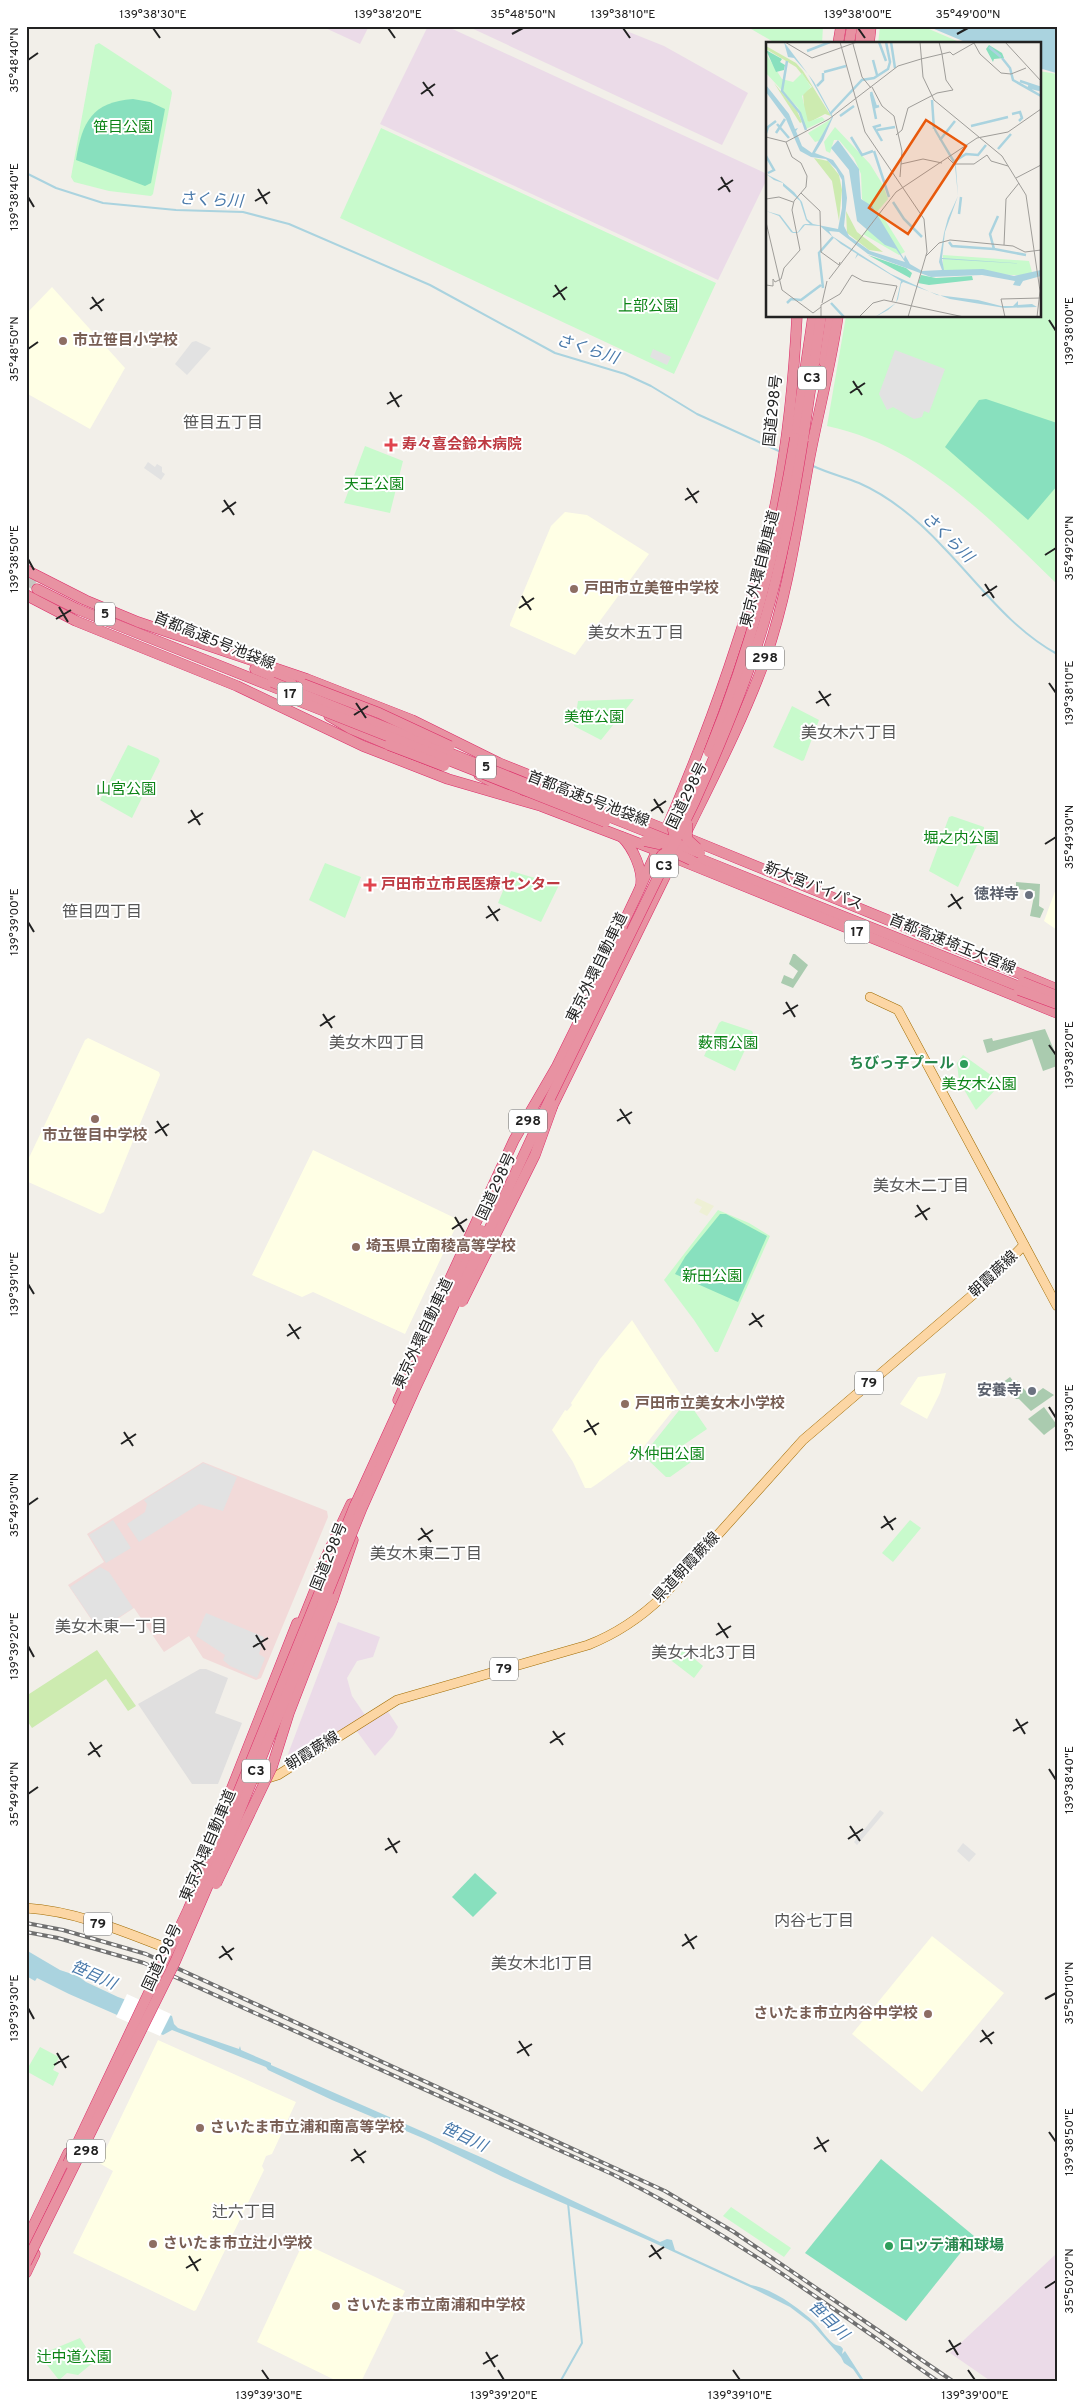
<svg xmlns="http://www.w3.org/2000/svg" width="1083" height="2408" font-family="Overpass,'Noto Sans JP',sans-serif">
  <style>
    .residential { fill: #e0dfdf }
    .commercial { fill: #f2dad9 }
    .industrial { fill: #ebdbe8 }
    .education { fill: #ffffe5 }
    .farmland { fill: #eef0d5 }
    .grass { fill: #cdebb0 }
    .cemetery { fill: #aacbaf }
    .park { fill: #c8facc }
    .pitch { fill: #88e0be }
    .parking { fill: #e2e2e2 }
    .water { fill: #aad3df }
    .pier { fill: #fff }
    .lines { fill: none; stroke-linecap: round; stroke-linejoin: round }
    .stream { stroke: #aad3df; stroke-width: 2 }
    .highway-tunnel { stroke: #c8c6c1; stroke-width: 10; stroke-dasharray: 10 5; stroke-linecap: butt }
    .major-casing { stroke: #a06b00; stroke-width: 10 }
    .highway-casing { stroke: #dc2a67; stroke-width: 11 }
    .major { stroke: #fcd6a4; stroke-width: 9 }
    .highway { stroke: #e892a2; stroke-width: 10 }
    .rail-casing { stroke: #707070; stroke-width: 4 }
    .rail { stroke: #fff; stroke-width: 2; stroke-dasharray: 5.5; stroke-linecap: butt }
    .highway-bridge-casing { stroke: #dc2a67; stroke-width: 11; stroke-linecap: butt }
    .highway-bridge { stroke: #e892a2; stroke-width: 10 }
    .ticks { fill: none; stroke: #222; stroke-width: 2 }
    .education-dot { fill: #8d6e63; stroke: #fff; stroke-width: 2 }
    .health-dot { fill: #e0444e; stroke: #fff; stroke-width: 2 }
    .worship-dot { fill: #6b7280; stroke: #fff; stroke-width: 2 }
    .leisure-dot { fill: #2e9e5b; stroke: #fff; stroke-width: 2 }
    .labels { text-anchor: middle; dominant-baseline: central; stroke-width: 4; stroke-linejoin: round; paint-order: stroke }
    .shield { fill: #fff; stroke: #646464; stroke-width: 1 }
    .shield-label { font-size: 14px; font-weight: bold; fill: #222 }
    .park-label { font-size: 15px; fill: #0c8416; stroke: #fff }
    .education-label { font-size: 15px; font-weight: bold; fill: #785e54; stroke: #fff; text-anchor: start }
    .street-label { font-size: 15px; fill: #222; stroke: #fff }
    .health-label { font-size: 15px; font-weight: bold; fill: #be3a42; stroke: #fff; text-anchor: start }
    .worship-label { font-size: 15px; font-weight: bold; fill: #5b616d; stroke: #fff; text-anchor: end }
    .leisure-label { font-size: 15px; font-weight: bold; fill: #27864d; stroke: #fff; text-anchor: end }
    .water-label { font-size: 16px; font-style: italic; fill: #4a7aab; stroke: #fff }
    .neighbourhood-label { font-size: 16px; fill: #555; stroke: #fff }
    .inset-river { fill: none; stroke: #aad3df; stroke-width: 2.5 }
    .inset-road { fill: none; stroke: #9f9d99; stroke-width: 1 }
    .view { fill: #e8590c; fill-opacity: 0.15; stroke: #e8590c; stroke-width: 2.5 }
    .inset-edge { fill: none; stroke: #222; stroke-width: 2.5 }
    .neatline { fill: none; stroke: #222; stroke-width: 2 }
    .ticks-label { font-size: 12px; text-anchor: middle; fill: #222 }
  </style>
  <rect width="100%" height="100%" fill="#f2efe9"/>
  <polygon class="residential" points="200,1669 206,1669 228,1678 215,1713 242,1723 218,1784 192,1784 138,1704"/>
  <polygon class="commercial" points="203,1462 327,1511 328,1517 261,1678 256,1680 203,1658 189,1636 164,1652 134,1608 99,1631 68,1585 104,1562 87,1534"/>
  <g class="industrial">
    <polygon points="321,26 369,26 360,44"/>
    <polygon points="428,26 446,26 767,174 767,179 718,280 380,124"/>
    <polygon points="467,26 614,26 664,46 748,93 722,145"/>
    <polygon points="338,1622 380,1637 373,1657 357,1661 347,1678 352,1696 365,1715 294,1759 288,1754"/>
    <polygon points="387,1710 398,1727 393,1736 375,1756 356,1730"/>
    <polygon points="1057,2253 1057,2382 992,2382 950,2353"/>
  </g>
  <g class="education">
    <polygon points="52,287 125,368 90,429 26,393 26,314"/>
    <polygon points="565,512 587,515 649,554 575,655 510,626 510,624 551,526"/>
    <polygon points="1057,886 1057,930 1044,921"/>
    <polygon points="88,1038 159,1072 160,1075 104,1212 100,1214 26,1181 26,1164 85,1040"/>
    <polygon points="313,1150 459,1220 405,1334 313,1292 302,1297 252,1275"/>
    <polygon points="632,1320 683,1398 638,1454 597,1484 591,1488 585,1488 573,1462 552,1430 565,1410 567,1411 572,1405 571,1403 600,1359"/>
    <polygon points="946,1373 940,1393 927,1419 900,1404 918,1377"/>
    <polygon points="932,1936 1004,1993 922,2092 852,2034"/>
    <polygon points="158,2040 296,2102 272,2154 266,2156 262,2166 264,2170 196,2310 194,2311 73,2253 113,2171 99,2163"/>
    <polygon points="303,2243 405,2291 361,2382 339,2382 257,2342"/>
  </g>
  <polygon class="farmland" points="697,1198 714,1206 707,1216 699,1212 702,1207 694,1203"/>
  <polygon class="grass" points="97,1650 136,1706 128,1711 106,1679 32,1728 26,1719 26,1696"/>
  <g class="cemetery">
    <polygon points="1016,882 1040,884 1039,906 1044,909 1040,918 1030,916 1035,891 1016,889"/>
    <polygon points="793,954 795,954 808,965 793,988 781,983 784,975 793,979 798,971 789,964"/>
    <polygon points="1045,1029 1057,1057 1057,1066 1043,1071 1032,1039 987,1053 983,1040 992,1038 993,1041"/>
    <polygon points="1010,1377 1014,1382 1017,1381 1031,1397 1043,1388 1054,1395 1031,1411 1019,1399 1016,1399 1002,1383"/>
    <polygon points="1044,1407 1057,1425 1044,1435 1028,1419"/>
  </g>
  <g class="park">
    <polygon points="746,26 823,26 822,44 777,44"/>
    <polygon points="880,26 922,26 964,44 878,44"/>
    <polygon points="99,43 171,90 172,93 153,194 151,196 109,191 74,182 71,177 95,45"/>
    <path d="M1039,71l18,3v510c-66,-64 -137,-139 -230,-158l19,-110h193z"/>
    <polygon points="381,128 716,283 674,374 340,218"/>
    <polygon points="365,446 403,461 390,513 344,503"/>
    <polygon points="634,699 601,740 574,726 578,701"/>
    <polygon points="792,706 819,720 804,760 802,761 773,747"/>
    <polygon points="128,745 158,758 160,761 132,818 100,800"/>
    <polygon points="952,816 984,827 984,830 958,887 929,871 949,817"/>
    <polygon points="325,863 361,877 345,918 309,900"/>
    <polygon points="511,871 559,885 541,922 498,903"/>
    <polygon points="722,1021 752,1031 753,1033 735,1071 704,1056 719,1023"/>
    <polygon points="963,1055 1002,1083 976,1110 959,1081 957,1063"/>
    <polygon points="718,1210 749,1223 770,1236 718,1352 715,1352 694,1320 664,1280"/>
    <polygon points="685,1403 689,1403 707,1429 682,1446 694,1460 670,1477 666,1477 645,1457 645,1453"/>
    <polygon points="910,1520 921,1528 893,1562 882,1553"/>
    <polygon points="679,1646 703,1666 694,1678 668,1658"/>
    <polygon points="40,2047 59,2057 53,2070 59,2073 53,2086 26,2071"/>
    <polygon points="731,2207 791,2248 784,2257 723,2216"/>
    <polygon points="80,2338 95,2361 78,2375 67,2373 59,2380 39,2355"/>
  </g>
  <g class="pitch">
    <path d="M133,99l17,3 15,7 -14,74 -6,3 -69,-26c6,-38 16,-58 57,-61z"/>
    <polygon points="986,399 1057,423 1057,486 1028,520 945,447 979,400"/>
    <polygon points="720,1214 726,1214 767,1236 738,1302 675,1274 685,1257"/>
    <polygon points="475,1873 497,1893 473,1917 452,1897"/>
    <polygon points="881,2159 974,2236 906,2321 805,2253"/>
  </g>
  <g class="parking">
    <polygon points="196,341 211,348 187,375 175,364 192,342"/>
    <polygon points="653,349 671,357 667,365 650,357"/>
    <polygon points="895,350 945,369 929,413 924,411 922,417 914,419 893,407 887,410 879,394"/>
    <polygon points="148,462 155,467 157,464 162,467 162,472 165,474 161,480 144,468"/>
    <polygon points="203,1463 237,1477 223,1511 199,1504 139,1542 127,1524 145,1512 147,1504 144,1500"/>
    <polygon points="113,1520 131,1548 106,1563 89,1535"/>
    <polygon points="100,1567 109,1572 133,1608 99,1630 70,1587"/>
    <polygon points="206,1613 264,1637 259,1654 265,1658 257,1678 230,1666 223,1660 225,1655 196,1636"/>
    <polygon points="880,1810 884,1813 857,1845 854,1842"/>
    <polygon points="963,1843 976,1854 969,1862 957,1851"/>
  </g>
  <g class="water">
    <polygon points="927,26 1057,26 1057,80 1056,73 1039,68 1039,44 970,44"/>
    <path d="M26,1950l34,20 18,6 8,6 32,15 54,19 2,8 4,4 61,21 1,-3 1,4 30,13v2l214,94 175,83 7,-3 5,1 3,10 76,35c22,4 48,23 64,38 6,6 12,16 19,21 4,3 6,0 9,5l-1,5 3,-3 20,31h-3l-9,-13 -9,-6 -3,-6 -30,-34 -21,-16 -38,-19 -102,-47 -147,-64 -78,-38 -93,-39 -64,-30 -2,-3 -94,-37 -9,5 -94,-41 -32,-16 -2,3 -7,-4 1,-3 -3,-2z"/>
  </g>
  <polygon class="pier" points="127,1994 171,2014 160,2036 116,2017"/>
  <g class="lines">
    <g class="stream">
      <polyline points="26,173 56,188 103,203 176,210 243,212 289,224 430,285 555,353 625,374 651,386 697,414 781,452"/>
      <path d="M813,466c15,7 31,11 46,17 32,14 62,40 85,65 36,37 66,80 113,106"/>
      <polyline points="560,2382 582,2343 568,2203"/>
    </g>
    <polyline class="highway-tunnel" points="26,580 39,587"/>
    <defs>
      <g id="major">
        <polyline points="870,997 898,1010 1057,1306"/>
        <path d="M248,1778l17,1 13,-4 119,-75 191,-55c28,-11 52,-27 74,-48l141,-157 186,-159 35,-36"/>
        <path d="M26,1908c51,3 101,25 148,43"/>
      </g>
      <g id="highway">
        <polyline points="838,44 841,26"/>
        <polyline points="849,44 852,26"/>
        <polyline points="860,44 862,26"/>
        <polyline points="869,44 871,26"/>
        <polyline points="824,362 831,316"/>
        <polyline points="795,438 813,316"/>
        <polyline points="803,440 821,316"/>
        <polyline points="26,570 85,600 138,622 307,679 412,720 499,763 674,833"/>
        <polyline points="37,589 77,609 281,690"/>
        <polyline points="26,595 76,621 237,686 363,746 448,779 541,806 664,853"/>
        <polyline points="255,669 292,684"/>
        <polyline points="329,716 351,729 389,745"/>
        <polyline points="479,775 515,794"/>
        <path d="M686,833c29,-59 58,-115 80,-176 22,-64 31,-130 43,-196 9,-48 22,-96 29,-145"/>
        <path d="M622,837c11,11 21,33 19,48"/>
        <polyline points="687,838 1057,989"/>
        <polyline points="695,857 1030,991"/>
        <polyline points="680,860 1057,1013"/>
        <path d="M616,939c43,-89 81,-178 113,-272 19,-56 37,-113 48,-171 11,-59 17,-119 20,-180"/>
        <polyline points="550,1111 680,846"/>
        <polyline points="398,1400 430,1329"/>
        <polyline points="320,1570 351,1504"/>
        <polyline points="333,1599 353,1540"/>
        <polyline points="298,1632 325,1565"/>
        <polyline points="222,1813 297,1623"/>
        <polyline points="26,2241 68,2153"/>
        <polyline points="26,2273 35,2254"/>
      </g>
    </defs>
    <use href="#major" class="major-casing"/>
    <use href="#highway" class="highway-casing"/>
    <use href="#major" class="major"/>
    <use href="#highway" class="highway"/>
    <defs>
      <g id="rail">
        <polyline points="26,1923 63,1930 146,1954 665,2191 734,2232 954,2382"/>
        <path d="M26,1932l32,6 86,25 468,211c116,57 221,135 327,208"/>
      </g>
    </defs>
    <use href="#rail" class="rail-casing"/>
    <use href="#rail" class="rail"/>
    <defs>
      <g id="highway-bridge">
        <polyline points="272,682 700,853"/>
        <polyline points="303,684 379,713 450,746"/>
        <polyline points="286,696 605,822"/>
        <polyline points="389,745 444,766"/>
        <path d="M709,752c42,-103 68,-203 86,-314"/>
        <polyline points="675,819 673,830 676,842"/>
        <polyline points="687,823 687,839 697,848"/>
        <polyline points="645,841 659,844 671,840"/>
        <polyline points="667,849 691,860"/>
        <polyline points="655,865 662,855 670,850"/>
        <polyline points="1022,982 1057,996"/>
        <polyline points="1019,990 1057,1004"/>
        <polyline points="442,1296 514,1140 557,1066 623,932"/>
        <polyline points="462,1302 535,1155 553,1105"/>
        <polyline points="216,1884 272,1767 289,1713 333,1599"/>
        <polyline points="68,2163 188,1910 227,1820 355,1505 481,1230"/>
        <path d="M26,2263l149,-301 62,-144 125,-310 53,-119 130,-280 150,-308c26,-58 51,-117 69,-178 18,-60 29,-121 39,-183"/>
      </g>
    </defs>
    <use href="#highway-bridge" class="highway-bridge-casing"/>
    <use href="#highway-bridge" class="highway-bridge"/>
  </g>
  <path class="ticks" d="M153,28l7,10M388,28l7,10M623,28l7,10M858,28l7,10M512,34l11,-6M957,34l11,-6M28,60l10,-7M423,82l10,14M421,94l14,-10M721,177l9,15M258,189l9,15M718,190l15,-10M28,197l6,10M255,201l15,-9M555,285l10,15M92,297l10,14M553,297l14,-10M90,309l14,-10M1049,320l7,11M28,349l10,-7M853,381l9,14M390,392l9,15M850,393l15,-10M387,404l15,-9M687,488l10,15M224,500l10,15M685,500l14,-9M222,512l14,-10M1045,555l11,-7M28,559l6,11M985,584l9,14M522,596l9,14M982,596l15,-10M59,607l9,15M519,608l15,-10M56,619l15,-9M1049,683l7,10M819,691l10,15M356,703l10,15M816,703l15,-9M354,715l14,-9M654,799l9,14M191,810l9,15M651,811l15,-10M188,823l15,-10M1045,844l11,-7M951,894l10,15M488,906l10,15M948,907l15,-10M486,918l14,-9M28,922l6,10M786,1002l9,15M323,1014l9,14M783,1014l15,-9M320,1026l15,-10M1049,1045l7,10M620,1109l10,15M157,1121l10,15M617,1121l15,-9M155,1133l14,-9M917,1205l10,15M455,1217l9,15M915,1217l15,-9M452,1229l15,-10M28,1284l6,10M752,1313l10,14M289,1324l10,15M749,1325l15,-10M287,1336l14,-9M1049,1407l7,11M587,1420l9,15M124,1432l9,14M584,1432l15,-9M121,1444l15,-10M28,1505l10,-7M884,1516l9,14M421,1528l10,14M881,1528l15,-10M418,1540l15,-10M718,1623l10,15M256,1635l9,15M716,1635l15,-9M28,1646l6,11M253,1647l15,-9M1016,1719l9,15M553,1731l10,14M1013,1731l15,-9M90,1742l10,15M550,1743l15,-10M88,1755l14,-10M1049,1769l7,11M28,1794l10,-7M850,1826l10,15M388,1838l9,15M848,1839l15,-10M385,1850l15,-9M685,1934l9,15M222,1946l10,14M682,1946l15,-10M219,1958l15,-10M1045,1999l11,-6M28,2008l6,11M982,2030l10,14M519,2041l10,15M980,2042l14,-10M57,2053l9,15M517,2053l15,-9M54,2065l15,-9M1049,2132l7,10M817,2137l9,15M354,2149l10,14M814,2149l15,-9M351,2161l15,-10M651,2245l10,14M189,2256l9,15M649,2257l15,-10M186,2268l15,-9M1045,2288l11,-7M949,2340l9,15M486,2352l9,15M946,2352l15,-9M483,2364l15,-9M262,2370l7,10M498,2370l6,10M733,2370l7,10M968,2370l7,10"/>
  <g class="education-dot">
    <circle cx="63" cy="341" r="5"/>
    <circle cx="574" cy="589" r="5"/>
    <circle cx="95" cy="1119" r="5"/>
    <circle cx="356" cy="1247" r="5"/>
    <circle cx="625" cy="1404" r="5"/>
    <circle cx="928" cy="2014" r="5"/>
    <circle cx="200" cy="2128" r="5"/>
    <circle cx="153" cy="2244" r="5"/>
    <circle cx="336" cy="2306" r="5"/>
  </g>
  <g class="health-dot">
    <path d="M388.5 437.5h5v5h5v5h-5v5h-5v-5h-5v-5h5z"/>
    <path d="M367.5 877.5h5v5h5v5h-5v5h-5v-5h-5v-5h5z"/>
  </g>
  <g class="worship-dot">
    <circle cx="1029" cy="895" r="5"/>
    <circle cx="1032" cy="1391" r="5"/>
  </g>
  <g class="leisure-dot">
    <circle cx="964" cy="1064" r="5"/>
    <circle cx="889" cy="2246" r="5"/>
  </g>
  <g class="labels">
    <g class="shield">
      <rect x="798" y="366.5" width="28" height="23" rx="4"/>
      <rect x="95" y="602.5" width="20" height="23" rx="4"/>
      <rect x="746" y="646.5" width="38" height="23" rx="4"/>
      <rect x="277.5" y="682.5" width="25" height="23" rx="4"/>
      <rect x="476" y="755.5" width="20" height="23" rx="4"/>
      <rect x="650" y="854.5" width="28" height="23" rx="4"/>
      <rect x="844.5" y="920.5" width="25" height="23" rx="4"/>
      <rect x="509" y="1109.5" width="38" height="23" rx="4"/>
      <rect x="855" y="1371.5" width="28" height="23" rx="4"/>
      <rect x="490" y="1657.5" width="28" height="23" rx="4"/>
      <rect x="242" y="1759.5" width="28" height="23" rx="4"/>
      <rect x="84" y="1912.5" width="28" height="23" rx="4"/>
      <rect x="67" y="2139.5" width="38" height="23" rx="4"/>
    </g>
    <g class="shield-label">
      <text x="812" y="378">C3</text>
      <text x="105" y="614">5</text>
      <text x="765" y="658">298</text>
      <text x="290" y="694">17</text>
      <text x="486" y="767">5</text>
      <text x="664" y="866">C3</text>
      <text x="857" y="932">17</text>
      <text x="528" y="1121">298</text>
      <text x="869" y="1383">79</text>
      <text x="504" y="1669">79</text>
      <text x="256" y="1771">C3</text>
      <text x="98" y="1924">79</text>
      <text x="86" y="2151">298</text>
    </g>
    <g class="park-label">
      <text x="123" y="128">笹目公園</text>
      <text x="648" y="307">上部公園</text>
      <text x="374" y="485">天王公園</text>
      <text x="594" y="718">美笹公園</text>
      <text x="126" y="790">山宮公園</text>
      <text x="961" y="839">堀之内公園</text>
      <text x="728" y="1044">薮雨公園</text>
      <text x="979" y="1085">美女木公園</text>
      <text x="712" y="1277">新田公園</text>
      <text x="667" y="1455">外仲田公園</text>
      <text x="74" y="2358">辻中道公園</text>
    </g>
    <g class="education-label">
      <text x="73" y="341">市立笹目小学校</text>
      <text x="584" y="589">戸田市立美笹中学校</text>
      <text x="95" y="1136" text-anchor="middle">市立笹目中学校</text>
      <text x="366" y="1247">埼玉県立南稜高等学校</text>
      <text x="635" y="1404">戸田市立美女木小学校</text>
      <text x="918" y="2014" text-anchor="end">さいたま市立内谷中学校</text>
      <text x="210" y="2128">さいたま市立浦和南高等学校</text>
      <text x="163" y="2244">さいたま市立辻小学校</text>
      <text x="346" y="2306">さいたま市立南浦和中学校</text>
    </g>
    <g class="street-label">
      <text transform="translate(774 411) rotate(-84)">国道298号</text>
      <text transform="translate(761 569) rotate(-76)">東京外環自動車道</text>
      <text transform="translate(214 642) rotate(22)">首都高速5号池袋線</text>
      <text transform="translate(688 796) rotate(-64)">国道298号</text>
      <text transform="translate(588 800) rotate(21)">首都高速5号池袋線</text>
      <text transform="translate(813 887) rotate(22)">新大宮バイパス</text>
      <text transform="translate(952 945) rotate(22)">首都高速埼玉大宮線</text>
      <text transform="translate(598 968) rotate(-64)">東京外環自動車道</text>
      <text transform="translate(497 1187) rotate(-65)">国道298号</text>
      <text transform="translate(994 1275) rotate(-43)">朝霞蕨線</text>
      <text transform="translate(424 1334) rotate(-65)">東京外環自動車道</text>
      <text transform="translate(330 1557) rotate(-68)">国道298号</text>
      <text transform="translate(687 1568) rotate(-47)">県道朝霞蕨線</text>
      <text transform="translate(313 1752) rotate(-32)">朝霞蕨線</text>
      <text transform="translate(209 1846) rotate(-67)">東京外環自動車道</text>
      <text transform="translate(163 1958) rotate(-65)">国道298号</text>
    </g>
    <g class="health-label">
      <text x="402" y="445">寿々喜会鈴木病院</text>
      <text x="381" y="885">戸田市立市民医療センター</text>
    </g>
    <g class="worship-label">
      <text x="1019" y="895">徳祥寺</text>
      <text x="1022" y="1391">安養寺</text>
    </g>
    <g class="leisure-label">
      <text x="954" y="1064">ちびっ子プール</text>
      <text x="899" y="2246" text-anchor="start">ロッテ浦和球場</text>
    </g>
    <g class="water-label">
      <text transform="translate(211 201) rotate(3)">さくら川</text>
      <text transform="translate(587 350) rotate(18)">さくら川</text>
      <text transform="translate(947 538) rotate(44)">さくら川</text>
      <text transform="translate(93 1976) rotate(24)">笹目川</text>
      <text transform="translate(464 2138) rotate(25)">笹目川</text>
      <text transform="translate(828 2321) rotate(44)">笹目川</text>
    </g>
    <g class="neighbourhood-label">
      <text x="223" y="424">笹目五丁目</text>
      <text x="636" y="634">美女木五丁目</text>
      <text x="849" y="734">美女木六丁目</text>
      <text x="102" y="913">笹目四丁目</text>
      <text x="377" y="1044">美女木四丁目</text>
      <text x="921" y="1187">美女木二丁目</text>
      <text x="426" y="1555">美女木東二丁目</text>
      <text x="111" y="1628">美女木東一丁目</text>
      <text x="704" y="1654">美女木北3丁目</text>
      <text x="814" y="1922">内谷七丁目</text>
      <text x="542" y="1965">美女木北1丁目</text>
      <text x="244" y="2213">辻六丁目</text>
    </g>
  </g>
  <g transform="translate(766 42)">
    <rect width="275" height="275" fill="#f2efe9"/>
    <path d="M0,4l30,17 7,8 28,45 -6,-2 -15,8 -5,-1 -2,-28 9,-6 -16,-20 -30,-18zM8,41l23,28 5,11 -2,1zM48,116l14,3 11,14 3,15 -3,31 -7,-40zM80,169l11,21 26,20 -14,-2 -22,-17z" fill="#cdebb0"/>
    <path d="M0,12l16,25 11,3 9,-9 9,14 -9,9 6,26 14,-5 3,3 -19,9 -8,-21 -32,-35zM65,77l-9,21 -7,2 -7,-9zM69,85l35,37 13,21 5,14 -12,14 -14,-14 -1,-25 -7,-16 -15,-18h-5l-4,13 -4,-2 -2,-9zM114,170l25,40 -6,3 -36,-21zM177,213l86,6 4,15 -90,-4z" fill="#c8facc"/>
    <path d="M223,3l13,8 2,5 -10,1 -1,3 -7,-13zM0,8l16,9 -2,3 5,3 -1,5 -8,2zM102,213l38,13 6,5 -2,5zM155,233l15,3 36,-2 1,4 -44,5 -11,-2z" fill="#88e0be"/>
    <path d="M18,0l30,40 19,35 -10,23 -8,13 18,7 11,16 3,22 -3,28 5,10 21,15 35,11 -9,-13 -11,-4 -28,-24 -8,-51 -18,-22 7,-8 21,29 2,30 11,7 32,53 1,-4 5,9 12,7 20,-1 -3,-8 5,-29 4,-15 10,-22 -3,-30 -20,-34 -1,-2v-4l21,35 1,6 2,29 -13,36 -3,26 85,6 -85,-5 2,11 39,-1 31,7 27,-6v6l-18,5 -3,5 -7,-1 2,-4 -33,-6 -51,2 -63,-23 -29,-22 -10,-1 3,5 59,38 46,21 41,5 23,6h12l5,-5v4l14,-1 5,3 -32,1 -55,-9 -47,-17 -2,2 -3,15 -2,4 -8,7 -13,7 21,-14 5,-22 -43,-26 -3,4 2,-5 -16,-10 -21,-18 -15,-1 -6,7 -2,1h-4l-2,-1 -12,-16 -13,-5 14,4 13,17h5l5,-7 2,-1h5l-4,-4 -6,-19 -17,-15v-3l-9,-3 -8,-6 16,8 12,10 8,10 5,17 6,5 25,5 4,-21v-28l-6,-11 -10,-10 -15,-2 -11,-6 -14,-32 -20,-27v-7l23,29 6,15 3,-1 -2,3 6,15 10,7 20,-36 -24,-43 -14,-16 -6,-1z" fill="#aad3df"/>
    <path class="inset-river" d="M113,0l7,19M125,0l4,26M223,5l12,10M41,9l23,-9M236,16l8,10 3,12 28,16M107,18l4,15M21,19l-5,30 18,22 6,17M58,30l22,-6M254,39l21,7M51,44l6,-6v-7M262,45l12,3 -12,-4M105,50l5,15 3,-1M105,52l5,25M166,58l2,29M64,72l32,-34 12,-2 14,-9 2,-7 -4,-20M246,72l8,-2 2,6 -3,3M74,74l14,-10M11,82l12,14M115,83l-7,2 8,14M205,84l37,-9M111,88l18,-3M0,91l2,-6 8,-6M10,91l9,-14M85,95l11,18 11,-4M174,98l15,-19M232,107l13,-15M108,109l15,46M0,114l8,14 -6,3M189,119l11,-7 12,1 8,-10M127,160l11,17 18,18M193,172l2,-17M232,174l-8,18 4,15 32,6M183,200l3,4 42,3M57,246l-4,-35 14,-16M21,261l4,-4 10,1 20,-15M65,261l13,14"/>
    <path class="inset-road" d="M19,0l27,16 45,-16M74,0l25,90 59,87 3,33 -19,65M154,0l3,35 11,23 68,56 24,39 14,96 -3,26M239,0l36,39M87,2l9,33 9,11M187,13l21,-12 6,11 21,19 10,1 15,-6M155,17l21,-5 -3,-12M106,45l10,19 12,10 8,35 -2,26M130,93l6,-5 6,-22 29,-15 16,-3 -7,-10 -4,-26 8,-2 3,3M0,95l20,5 43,-23 69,-53 23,-7M182,116l6,6h20l13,-9 4,6 17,5M135,122l22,-5 19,4M250,136l25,-13M35,151l19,18 1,41 18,13 1,-3M0,157l13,-2 14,5M0,180l16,68 31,23 8,-6M238,203l2,-46 13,-16M160,214l13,-13 11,-3 63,6 12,6 16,-2M63,237l67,-87 81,-54 31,-6 33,-23M0,243l7,1v-7l2,3 6,-3 3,-11 16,-18 -8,-40 2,-9 12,-14 1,-11 -6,-13 -9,-6 -6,-15M56,261l5,-22M55,275v-12l19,-11 12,-19 11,6 34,5 -5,15M93,275l14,-14 11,-3 80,17M239,275l-4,-18 40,-1"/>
    <path class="view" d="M160,78l40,26 -58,88 -39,-26z"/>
    <rect width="275" height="275" class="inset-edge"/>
  </g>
  <rect width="1083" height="2408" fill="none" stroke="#ffffff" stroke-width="55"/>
  <rect x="28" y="28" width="1028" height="2352" class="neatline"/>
  <g class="ticks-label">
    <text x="153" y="18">139°38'30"E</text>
    <text x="388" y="18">139°38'20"E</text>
    <text x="523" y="18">35°48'50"N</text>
    <text x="623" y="18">139°38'10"E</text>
    <text x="858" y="18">139°38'00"E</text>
    <text x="968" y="18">35°49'00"N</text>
    <text transform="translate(14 60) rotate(-90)" y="4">35°48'40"N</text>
    <text transform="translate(14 197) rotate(-90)" y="4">139°38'40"E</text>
    <text transform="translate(1069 331) rotate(-90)" y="4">139°38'00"E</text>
    <text transform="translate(14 349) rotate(-90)" y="4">35°48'50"N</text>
    <text transform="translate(1069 548) rotate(-90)" y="4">35°49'20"N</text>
    <text transform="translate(14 559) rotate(-90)" y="4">139°38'50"E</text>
    <text transform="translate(1069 693) rotate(-90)" y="4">139°38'10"E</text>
    <text transform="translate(1069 837) rotate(-90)" y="4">35°49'30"N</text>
    <text transform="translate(14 922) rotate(-90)" y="4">139°39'00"E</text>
    <text transform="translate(1069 1055) rotate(-90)" y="4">139°38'20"E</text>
    <text transform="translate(14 1284) rotate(-90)" y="4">139°39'10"E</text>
    <text transform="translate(1069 1418) rotate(-90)" y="4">139°38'30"E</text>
    <text transform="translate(14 1505) rotate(-90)" y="4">35°49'30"N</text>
    <text transform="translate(14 1646) rotate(-90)" y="4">139°39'20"E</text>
    <text transform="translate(1069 1780) rotate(-90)" y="4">139°38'40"E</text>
    <text transform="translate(14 1794) rotate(-90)" y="4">35°49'40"N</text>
    <text transform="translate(1069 1993) rotate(-90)" y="4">35°50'10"N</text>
    <text transform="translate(14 2008) rotate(-90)" y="4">139°39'30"E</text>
    <text transform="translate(1069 2142) rotate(-90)" y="4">139°38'50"E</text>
    <text transform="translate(1069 2281) rotate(-90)" y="4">35°50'20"N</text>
    <text x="269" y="2399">139°39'30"E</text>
    <text x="504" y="2399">139°39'20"E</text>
    <text x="740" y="2399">139°39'10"E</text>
    <text x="975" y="2399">139°39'00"E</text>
  </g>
</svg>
